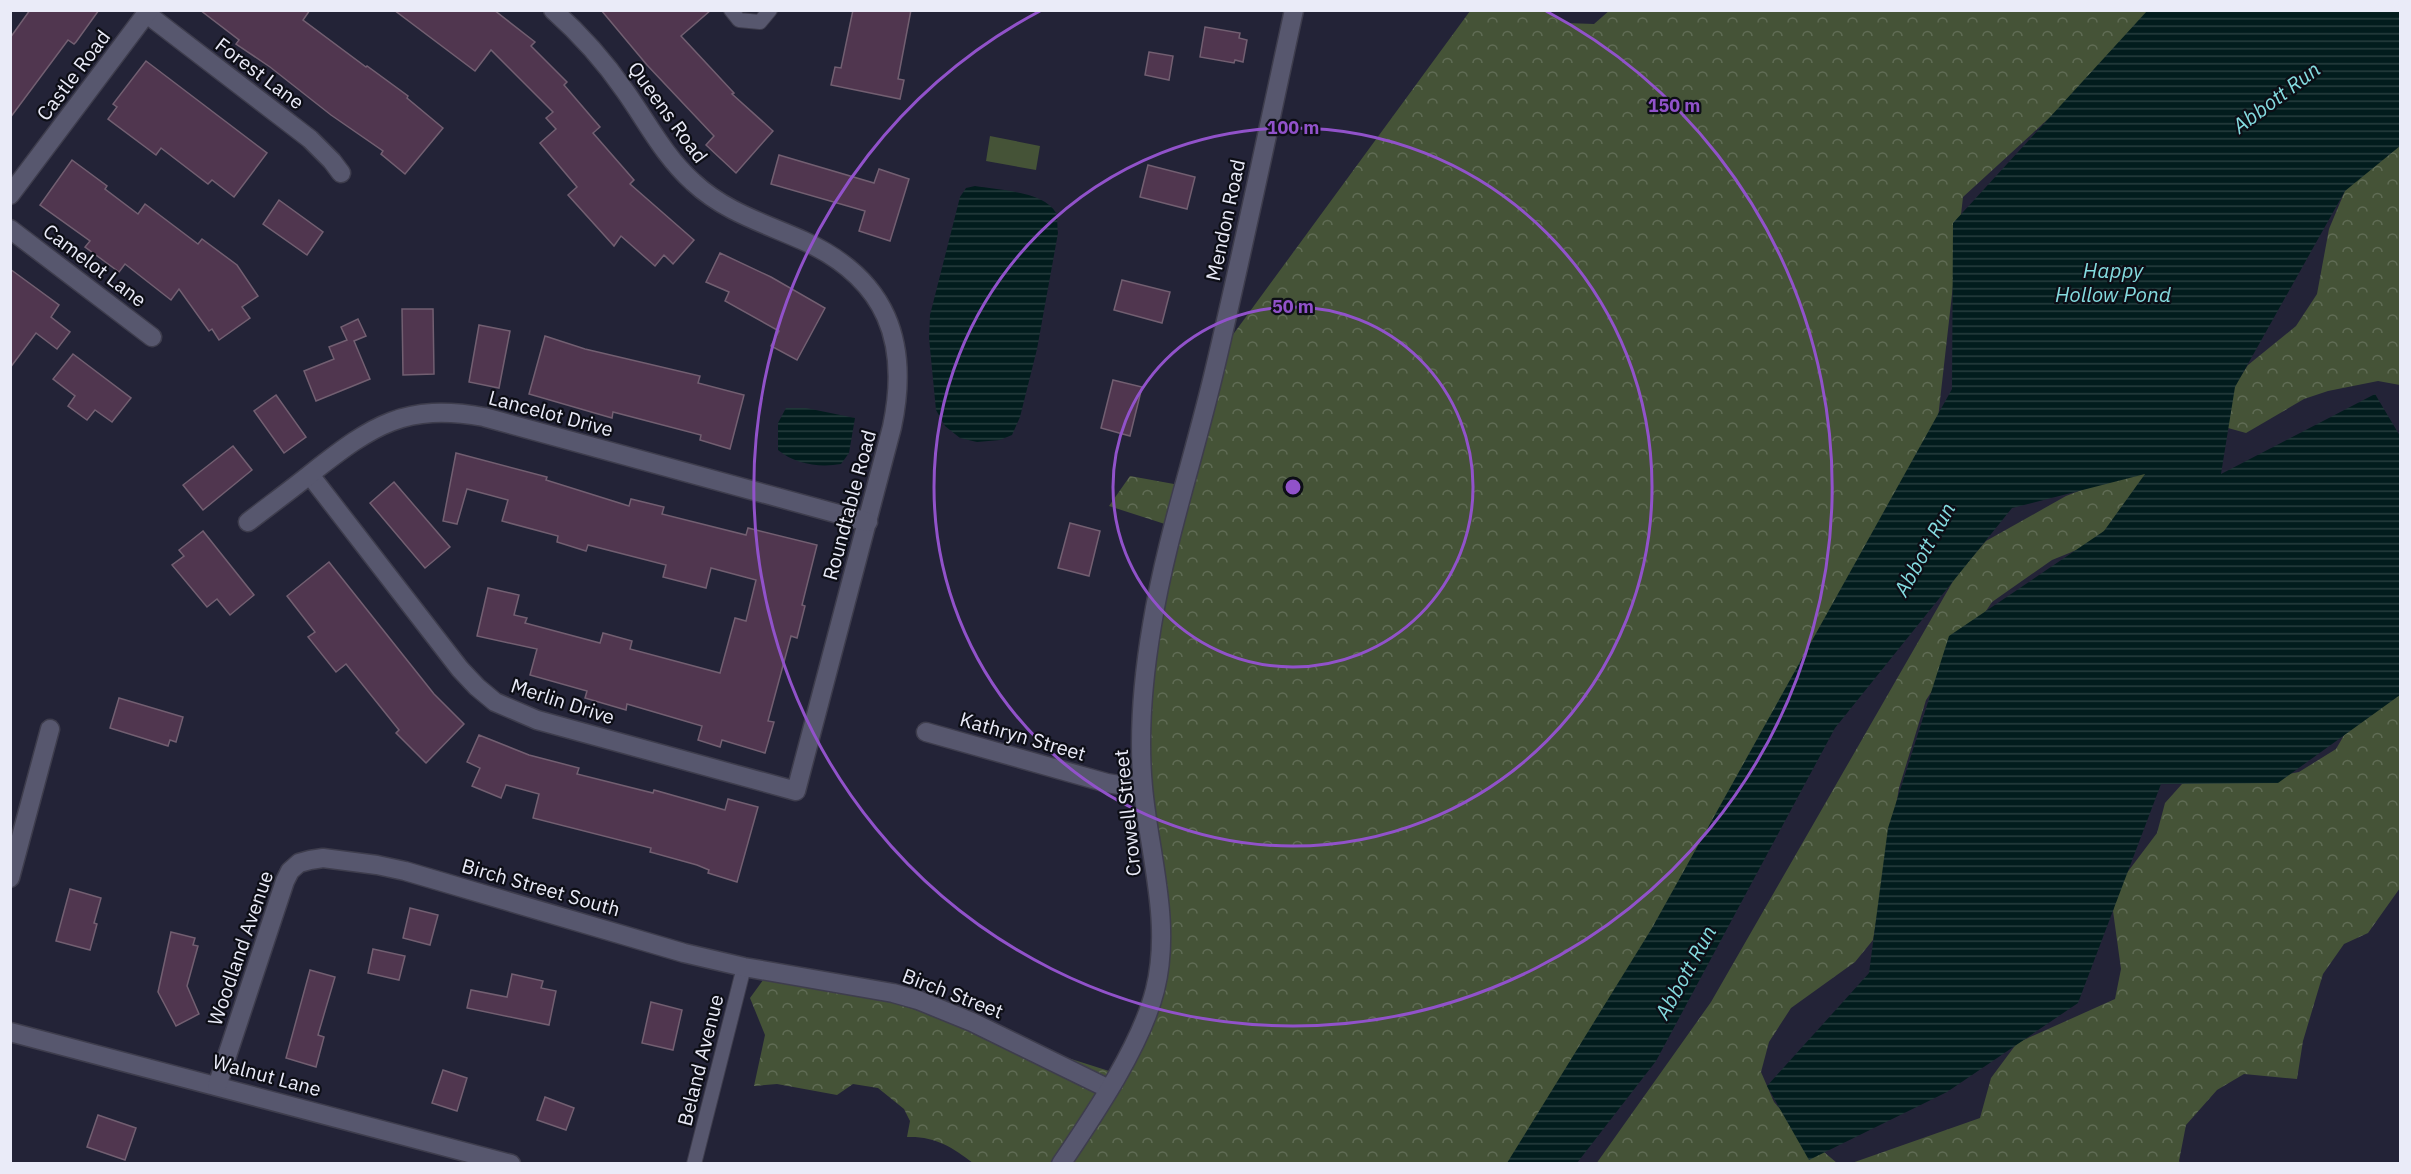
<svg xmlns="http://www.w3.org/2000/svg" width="2411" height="1174" font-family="'IBM Plex Sans',sans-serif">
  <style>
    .green { fill: #455337 }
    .forest { fill: url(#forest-crowns) }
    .water { fill: url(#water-rules) }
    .building { fill: #50364f; stroke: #725f71; stroke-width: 1.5 }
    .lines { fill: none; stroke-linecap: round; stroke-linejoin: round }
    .service-casing { stroke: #3e3d4d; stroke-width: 16 }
    .minor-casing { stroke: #3e3d4d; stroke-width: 21 }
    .tertiary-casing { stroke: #3e3d4d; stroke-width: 21 }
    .service { stroke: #57576e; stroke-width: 14 }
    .minor { stroke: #57576e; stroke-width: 18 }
    .tertiary { stroke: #57576e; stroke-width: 18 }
    .ring { fill: none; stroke: #9152ca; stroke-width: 3 }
    .labels { text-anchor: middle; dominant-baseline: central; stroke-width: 4.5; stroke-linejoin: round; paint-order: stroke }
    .street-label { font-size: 20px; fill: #eaebf8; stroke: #0d0e16 }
    .water-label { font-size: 21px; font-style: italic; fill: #84dbdf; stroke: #0d0e16 }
    .centre { fill: #9152ca; stroke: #0d0e16; stroke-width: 3 }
    .ring-label { font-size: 18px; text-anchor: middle; font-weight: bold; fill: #9152ca; stroke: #0d0e16; stroke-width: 4.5; stroke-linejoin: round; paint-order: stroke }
  </style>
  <defs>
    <pattern id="forest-crowns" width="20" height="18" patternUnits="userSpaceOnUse" patternTransform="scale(1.5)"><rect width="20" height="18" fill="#455337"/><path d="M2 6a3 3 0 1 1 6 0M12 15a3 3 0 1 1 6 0" fill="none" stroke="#606c55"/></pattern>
    <pattern id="water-rules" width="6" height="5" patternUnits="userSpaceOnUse" patternTransform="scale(1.5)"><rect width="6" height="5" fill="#021c1d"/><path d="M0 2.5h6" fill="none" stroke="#273d3f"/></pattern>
  </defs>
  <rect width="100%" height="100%" fill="#232337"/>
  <polygon class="green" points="990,136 1040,146 1036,170 986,161"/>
  <g class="forest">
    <path d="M1610,10l556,1 -203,186 -26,230 -264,496 -165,240h-535c-21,-16 -38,-27 -66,-26l3,-16 -6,-12 -26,-21 -25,-4 -16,11 -60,-11 -23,2 11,-51 -15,-37 21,-29 25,3 313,99h10l36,-75 -8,-209 -1,-119 25,-142 -62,-20 21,-30 55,10 33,-131 252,-344h77l19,12 28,1z"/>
    <polygon points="2400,114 2400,385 2378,381 2328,391 2304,399 2246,433 2228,428 2218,412 2248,365 2296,326 2317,294 2329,229 2347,186"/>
    <polygon points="2183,459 2089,545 2052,560 1992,602 1926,700 1899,788 1873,940 1855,962 1791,1008 1769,1042 1761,1072 1774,1102 1800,1132 1837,1163 1596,1164 1711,1002 1956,576 1986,541 2066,496 2153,462"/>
    <polygon points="2400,596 2400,888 2368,933 2344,944 2323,974 2303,1041 2297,1079 2244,1074 2217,1090 2186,1125 2179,1161 2180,1163 1849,1164 1980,1118 1991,1078 2017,1043 2115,999 2121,969 2113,911 2120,882 2157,833 2165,803 2182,784 2214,772 2273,777 2299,772 2336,749 2368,694"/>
  </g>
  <g class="water">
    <polygon points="2147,11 2400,11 2400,146 2345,191 2235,387 2221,474 2375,394 2400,436 2400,695 2278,783 2161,784 2078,1003 1947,1092 1809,1160 1767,1086 1869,973 1888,828 1949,636 2104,531 2145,474 2012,508 1835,728 1656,1061 1577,1163 1507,1163 1652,928 1952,389 1953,223"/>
    <path d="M975,186c23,4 69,5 81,27 2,6 1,13 2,20l-21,116 -17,68 -8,18 -12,5 -23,2 -17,-4 -15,-12 -9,-16 -7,-72 1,-23 30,-118 6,-9z"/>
    <path d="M786,408h20l49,10 -6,35 -8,11c-22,4 -46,0 -63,-14v-27z"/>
  </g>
  <g class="building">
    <polygon points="30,10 99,10 76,42 74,44 68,40 10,118 10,38"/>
    <polygon points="200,10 310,10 303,20 366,67 367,66 408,96 407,98 443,128 405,174 381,154 383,151 331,115 270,67 236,44 239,40"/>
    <polygon points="394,10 494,10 535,42 531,46 567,82 564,85 600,127 593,133 634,180 630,184 694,240 673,264 664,255 655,266 621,236 614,246 568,195 577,187 540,143 556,129 546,118 553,112 491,50 475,71"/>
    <polygon points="601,10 711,10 681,36 734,93 732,94 773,131 736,173 706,145 714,136 647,65"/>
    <polygon points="853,10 911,10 898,79 904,80 900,99 831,85 835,67 841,68"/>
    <polygon points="1205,27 1240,33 1239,38 1247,40 1243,62 1235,60 1234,63 1200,57"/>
    <polygon points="1149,52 1173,56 1169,80 1145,75"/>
    <polygon points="146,61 267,153 234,197 212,180 208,184 161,148 156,155 108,119 117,107 113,104"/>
    <polygon points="779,155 874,183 879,169 909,179 890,241 859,231 865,211 771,184"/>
    <polygon points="72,160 107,186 105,189 138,214 145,204 198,244 202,239 237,265 258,296 242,307 250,318 219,340 212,329 209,331 179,289 171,300 125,264 119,272 85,247 90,241 40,205"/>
    <polygon points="1148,165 1195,177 1187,209 1140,197"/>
    <polygon points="279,200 323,232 307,255 263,224"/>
    <polygon points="720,253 771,277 825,308 797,360 771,346 779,331 725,301 729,292 706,282"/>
    <polygon points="10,269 59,305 51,317 70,332 57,349 36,333 10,368"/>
    <polygon points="1122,280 1170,292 1162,323 1114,310"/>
    <polygon points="402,309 433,309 434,374 403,375"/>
    <polygon points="358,319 366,336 354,341 370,379 316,401 304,371 334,359 329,347 347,340 341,327"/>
    <polygon points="479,325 510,331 499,388 469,382"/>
    <polygon points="545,336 585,349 700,376 698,383 744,395 730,449 700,440 701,435 613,412 612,418 529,394"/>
    <polygon points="73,354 131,398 112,422 95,410 87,420 68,406 75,396 53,379"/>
    <polygon points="1113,380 1142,387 1130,436 1101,428"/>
    <polygon points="276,395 306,437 284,453 254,411"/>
    <polygon points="233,446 252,470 203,510 183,485"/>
    <polygon points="456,453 547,477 546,480 629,506 631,499 664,507 662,514 746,535 748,528 817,545 802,605 805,606 797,638 791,636 768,721 774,722 765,753 722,740 720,747 698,740 702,726 627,704 626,710 585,698 587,691 530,675 537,649 477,636 488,588 519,595 514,615 527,618 525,623 600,643 603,633 632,641 630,649 720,673 735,618 746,621 756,580 711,568 706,588 663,577 666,565 588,545 586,551 557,542 558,536 502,521 508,500 467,489 457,524 443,521"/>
    <polygon points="394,482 450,547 425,568 370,503"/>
    <polygon points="1070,523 1100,531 1089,576 1058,568"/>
    <polygon points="203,531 254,595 230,615 217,599 207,607 172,565 184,556 179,550"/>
    <polygon points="329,562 434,694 464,724 426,763 396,733 399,730 346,664 336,672 308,637 315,632 287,596"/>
    <polygon points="119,698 183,717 176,742 170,740 168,746 110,728"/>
    <polygon points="479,735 529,755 579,768 577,774 653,793 654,790 725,810 728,799 758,807 737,882 708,873 709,870 697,865 650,852 651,848 533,818 539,794 506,785 501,798 472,786 480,768 467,762"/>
    <polygon points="70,889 101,898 94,923 97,924 90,950 56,941"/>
    <polygon points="410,908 438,915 430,945 403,938"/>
    <polygon points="171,932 195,938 193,945 198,946 187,986 199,1014 176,1026 158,992"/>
    <polygon points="373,949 405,956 399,980 368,973"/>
    <polygon points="310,970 335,977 318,1035 324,1037 316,1067 286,1058"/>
    <polygon points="512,974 543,981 541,988 556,991 549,1025 467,1008 471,990 507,997"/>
    <polygon points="651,1002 682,1010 673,1050 642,1043"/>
    <polygon points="443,1070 467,1078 457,1111 432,1103"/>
    <polygon points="545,1097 574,1108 566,1130 537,1120"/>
    <polygon points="98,1115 136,1128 125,1160 87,1147"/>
  </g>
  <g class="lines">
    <defs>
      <g id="service">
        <polyline points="731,10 739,20 760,22 770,10"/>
        <polyline points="694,1164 744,967"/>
      </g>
      <g id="minor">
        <polyline points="147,14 310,139 332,161 341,173"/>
        <polyline points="10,195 149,10"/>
        <polyline points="10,229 152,337"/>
        <path d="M310,475l150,194 17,18 18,15 42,18 259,71 96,-364c18,-85 -5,-148 -88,-186 -40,-18 -79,-29 -111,-59 -29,-26 -46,-60 -68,-91 -20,-29 -45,-57 -72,-81"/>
        <path d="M248,522c22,-17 44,-33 65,-50 60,-47 92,-69 171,-55l384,105"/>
        <polyline points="926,732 1107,783 1125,786 1142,785"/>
        <polyline points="10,878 50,729"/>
        <polyline points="10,1032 511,1164"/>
        <polyline points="217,1086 285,881 290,871 299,863 310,860 323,858 377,865 405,871 684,953 744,967 893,993 918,1000 972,1022 1109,1089"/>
      </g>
      <path id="tertiary" d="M1061,1164c33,-49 80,-118 94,-174 17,-67 -6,-137 -12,-203 -5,-53 0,-109 9,-162 14,-86 43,-171 63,-257 28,-118 53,-238 79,-358"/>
    </defs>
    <use href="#service" class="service-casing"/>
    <use href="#minor" class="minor-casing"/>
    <use href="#tertiary" class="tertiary-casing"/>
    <use href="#service" class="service"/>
    <use href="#minor" class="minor"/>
    <use href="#tertiary" class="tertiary"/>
  </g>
  <g class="ring">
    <circle cx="1293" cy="487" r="180"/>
    <circle cx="1293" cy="487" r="359"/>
    <path d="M1546 11A539 539 0 1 1 1040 11"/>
  </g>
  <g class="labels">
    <g class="street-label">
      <text transform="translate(260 73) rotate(37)">Forest Lane</text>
      <text transform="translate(73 75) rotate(-53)">Castle Road</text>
      <text transform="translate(668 112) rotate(54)">Queens Road</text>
      <text transform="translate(1225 220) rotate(-78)">Mendon Road</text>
      <text transform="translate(95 265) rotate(37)">Camelot Lane</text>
      <text transform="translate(551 413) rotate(15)">Lancelot Drive</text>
      <text transform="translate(849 505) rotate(-75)">Roundtable Road</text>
      <text transform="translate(563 701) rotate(18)">Merlin Drive</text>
      <text transform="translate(1023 736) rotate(16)">Kathryn Street</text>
      <text transform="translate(1127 813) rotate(-96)">Crowell Street</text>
      <text transform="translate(541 887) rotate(16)">Birch Street South</text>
      <text transform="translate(240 948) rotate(-71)">Woodland Avenue</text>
      <text transform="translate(953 993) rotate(21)">Birch Street</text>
      <text transform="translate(700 1060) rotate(-76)">Beland Avenue</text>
      <text transform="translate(267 1075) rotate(15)">Walnut Lane</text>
    </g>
    <g class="water-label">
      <text transform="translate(2276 97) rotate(-37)">Abbott Run</text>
      <text x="2113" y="270">Happy<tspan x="2113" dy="24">Hollow Pond</tspan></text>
      <text transform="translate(1924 549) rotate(-61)">Abbott Run</text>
      <text transform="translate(1685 972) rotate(-61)">Abbott Run</text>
    </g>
  </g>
  <circle cx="1293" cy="487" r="9" class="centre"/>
  <g class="ring-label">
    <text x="1674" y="112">150 m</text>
    <text x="1293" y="134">100 m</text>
    <text x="1293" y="313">50 m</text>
  </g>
  <rect width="2411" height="1174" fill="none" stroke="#eaebf8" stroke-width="24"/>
</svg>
